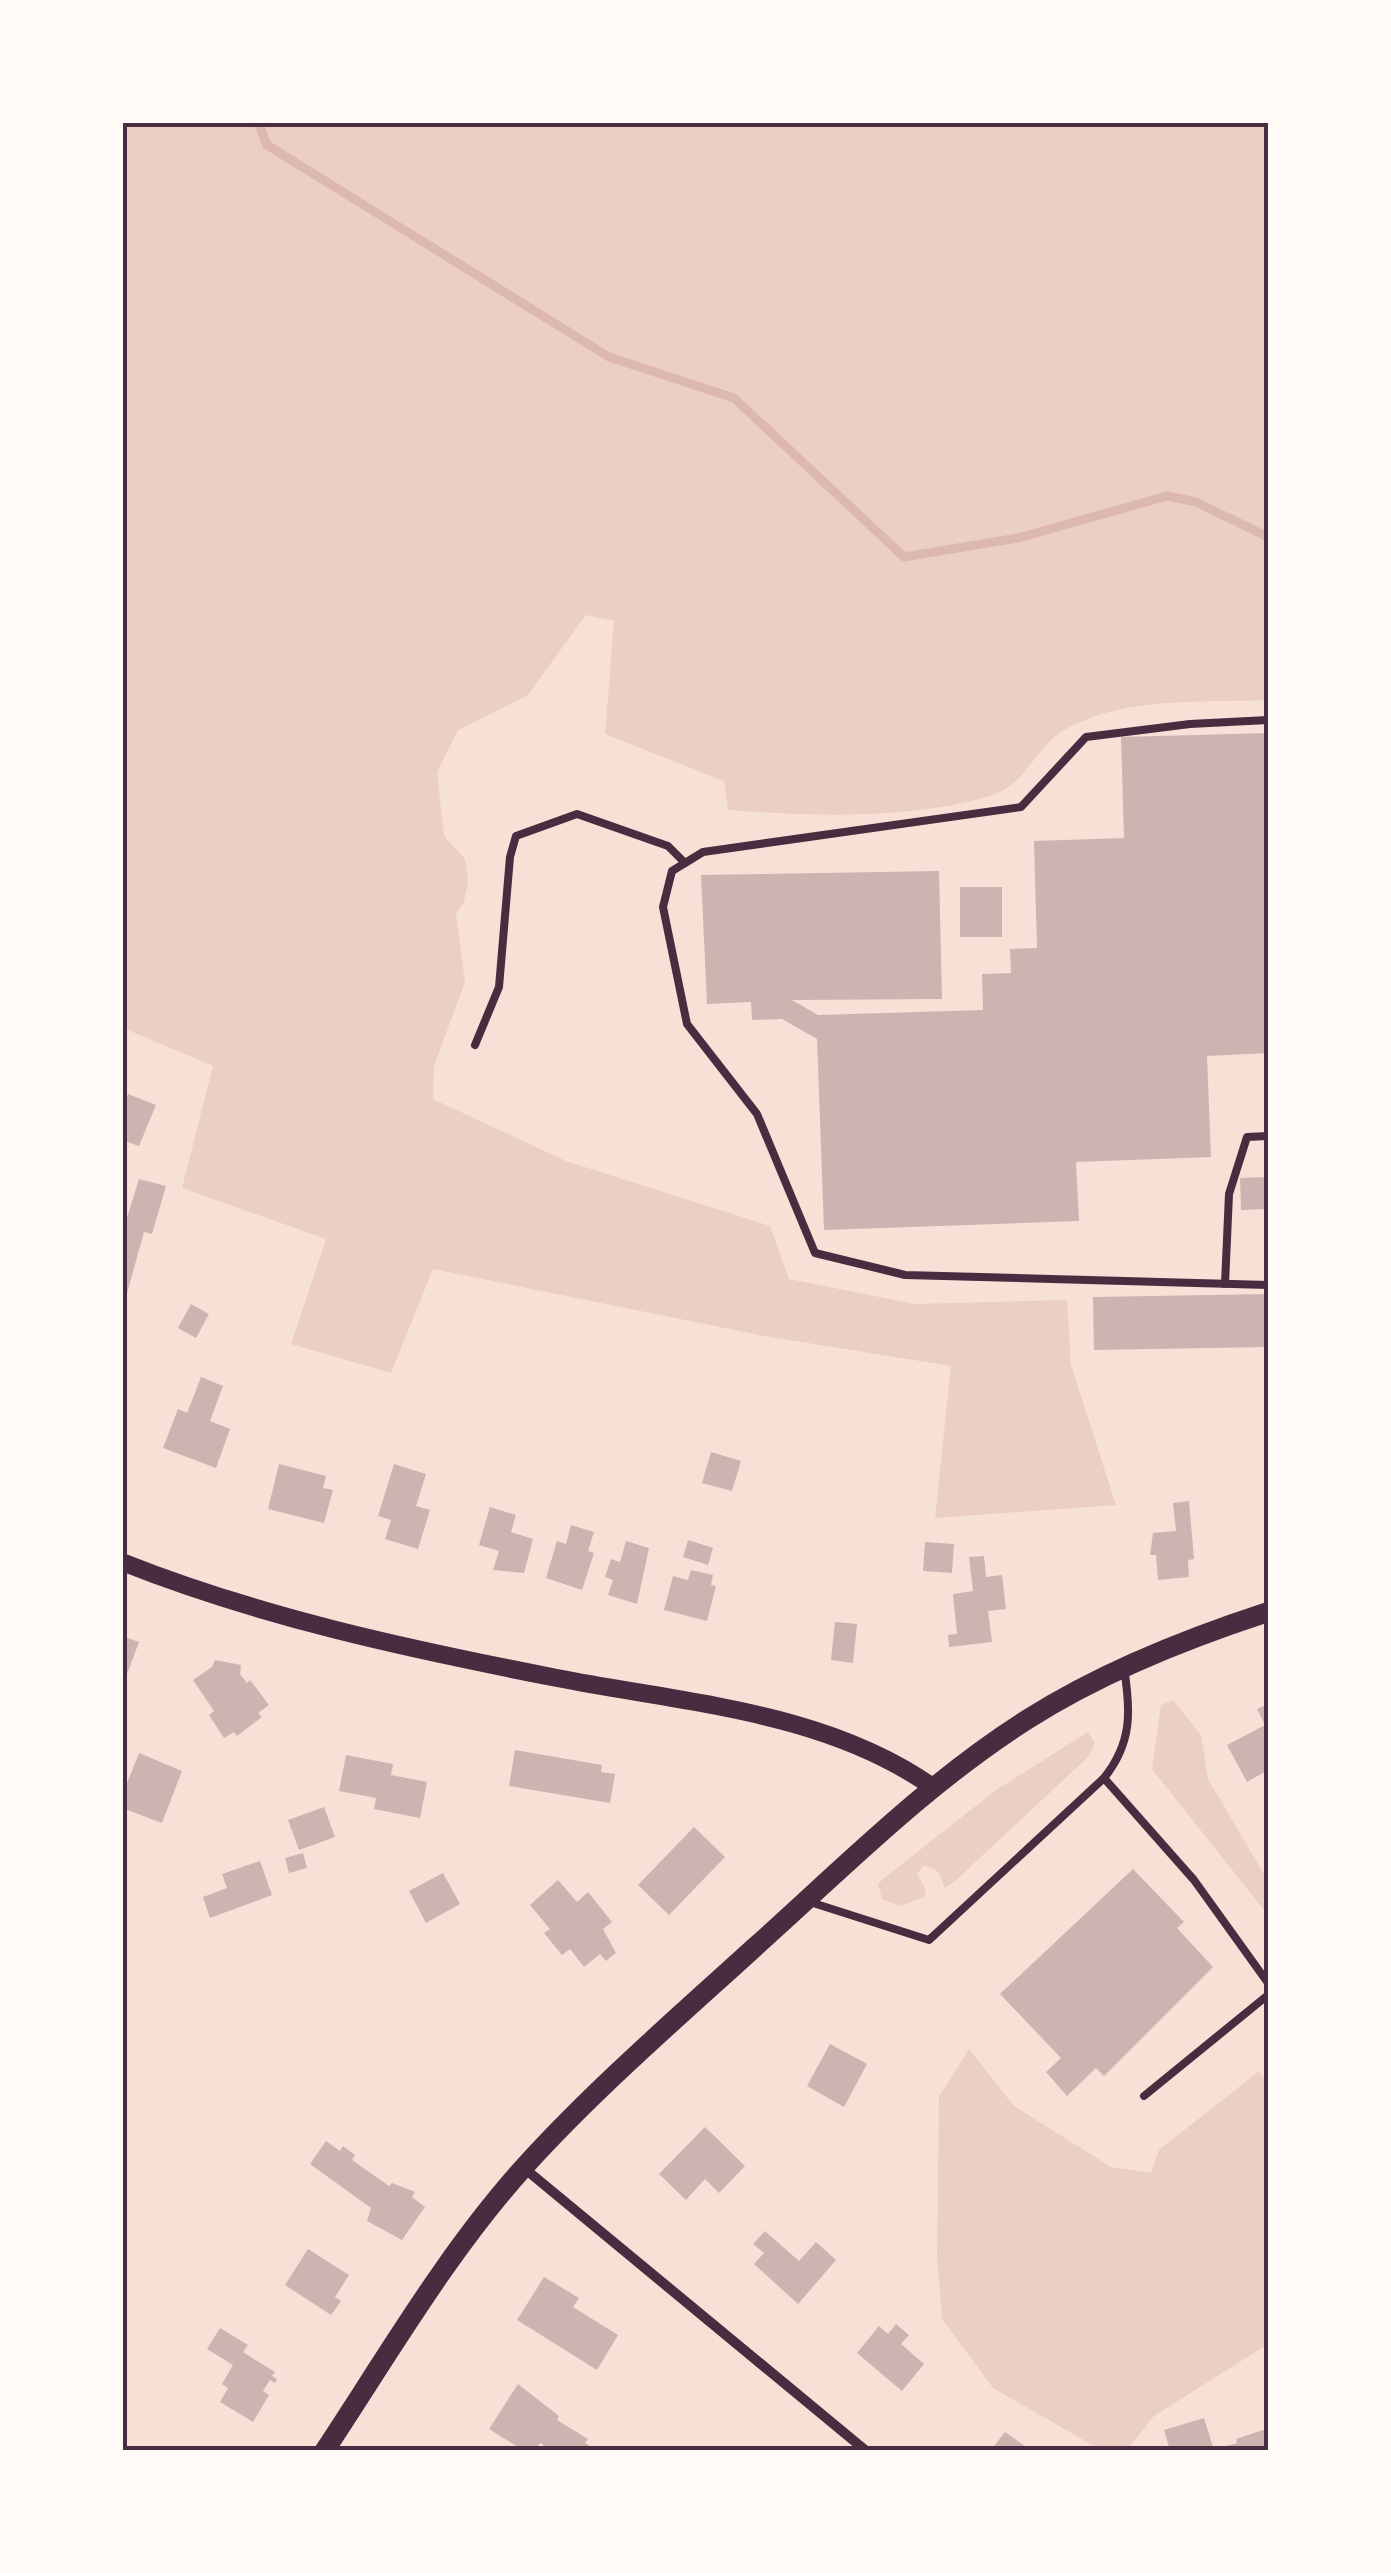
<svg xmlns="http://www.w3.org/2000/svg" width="1391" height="2573" font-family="'Source Sans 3',sans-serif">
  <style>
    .green { fill: #ebcfc5 }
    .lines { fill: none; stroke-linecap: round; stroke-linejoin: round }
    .stream { stroke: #dcb8b0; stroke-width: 9 }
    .building { fill: #ccb4b1 }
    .service { stroke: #4a2c40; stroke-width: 8 }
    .minor { stroke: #4a2c40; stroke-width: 10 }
    .tertiary { stroke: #4a2c40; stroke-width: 18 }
    .secondary { stroke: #4a2c40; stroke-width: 20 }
    .neatline { fill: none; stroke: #4a2c40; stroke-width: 4 }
  </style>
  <rect width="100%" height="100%" fill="#f7e1d7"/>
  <g class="green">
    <path d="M122,123h1146v577c-66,3 -143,-4 -202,29 -32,17 -39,58 -79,68 -82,23 -176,19 -259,13l-4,-29 -119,-47 9,-113 -28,-6 -59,81 -69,34 -21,42 7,64 21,23 3,22 -4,21 -8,12 9,68 -31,84 -1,33 133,62 204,65 19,53 126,25 152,-4 4,65 45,140 -181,13 16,-152 -187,-30 -331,-67 -42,104 -100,-29 35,-105 -144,-51 31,-122 -90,-38z"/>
    <polygon points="1173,1700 1201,1735 1208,1779 1268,1881 1268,1915 1152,1769 1161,1705"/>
    <path d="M1088,1732l7,11 -7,14 -135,126 -9,5c-2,-13 -7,-21 -21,-22l-6,8 9,16 -2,7 -23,9 -19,-7 -4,-15 5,-5 113,-89z"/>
    <polygon points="969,2049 1014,2106 1111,2167 1151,2173 1159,2150 1259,2071 1268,2084 1268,2344 1154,2416 1127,2450 1101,2450 993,2388 942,2319 937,2256 939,2097"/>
  </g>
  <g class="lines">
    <polyline class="stream" points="258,122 267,145 609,357 734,398 904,557 1018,538 1167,496 1196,502 1268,537"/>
  </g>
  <g class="building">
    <polygon points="1268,733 1268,1053 1207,1056 1211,1157 1076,1162 1079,1221 824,1230 817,1039 782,1019 752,1020 751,1002 707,1004 701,875 939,871 942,999 792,1000 818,1015 983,1010 982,974 1011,973 1010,949 1037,948 1034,841 1124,838 1121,737"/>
    <rect x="960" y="887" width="42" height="50"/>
    <polygon points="128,1094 156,1105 139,1146 122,1140 122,1108"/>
    <polygon points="1268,1177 1268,1209 1241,1210 1240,1178"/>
    <polygon points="139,1179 166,1186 152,1234 144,1232 124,1304 122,1234"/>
    <polygon points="1268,1294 1268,1347 1094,1350 1093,1297"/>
    <polygon points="191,1304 209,1314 196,1338 178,1328"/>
    <polygon points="201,1377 223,1386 210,1421 230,1429 216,1468 163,1448 178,1409 187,1413"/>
    <polygon points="711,1452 741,1461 732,1491 702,1483"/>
    <polygon points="279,1464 326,1476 323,1488 333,1490 324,1523 268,1509"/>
    <polygon points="394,1464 426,1474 416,1506 430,1510 418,1549 385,1539 391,1520 378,1516"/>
    <polygon points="1189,1501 1194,1559 1188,1560 1189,1577 1158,1580 1156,1555 1150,1555 1153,1533 1176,1531 1173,1503"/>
    <polygon points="490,1507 516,1515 511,1532 533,1539 524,1573 493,1570 499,1551 479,1545"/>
    <polygon points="571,1525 594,1532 588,1551 594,1553 582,1590 546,1578 557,1541 566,1544"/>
    <polygon points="688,1540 713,1548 708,1565 683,1557"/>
    <polygon points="626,1541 649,1548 637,1604 608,1595 613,1580 605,1577 611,1559 620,1562"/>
    <polygon points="925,1542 954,1544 952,1573 923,1571"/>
    <polygon points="984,1556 986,1577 1002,1575 1006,1609 988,1611 992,1642 949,1647 948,1635 957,1634 953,1594 973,1591 969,1557"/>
    <polygon points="691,1570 713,1575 711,1585 716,1586 707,1621 664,1610 673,1576 688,1580"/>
    <polygon points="835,1622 857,1624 853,1663 831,1660"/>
    <polygon points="122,1636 139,1642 123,1685 122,1685"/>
    <polygon points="215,1660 241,1665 240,1674 247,1683 250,1680 269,1705 258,1713 262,1717 237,1736 234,1732 224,1738 209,1715 214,1711 193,1680 212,1667"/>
    <polygon points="1268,1704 1268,1770 1247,1782 1227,1745 1265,1725 1257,1709"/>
    <polygon points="515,1750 602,1765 601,1772 615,1774 610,1803 509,1786"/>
    <polygon points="139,1753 182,1771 162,1823 122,1808 122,1796"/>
    <polygon points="346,1755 393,1764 391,1775 427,1782 420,1818 374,1809 376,1798 339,1791"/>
    <polygon points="324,1807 335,1837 299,1850 288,1820"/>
    <polygon points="694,1827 725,1857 669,1915 638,1885"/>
    <polygon points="303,1853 307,1868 289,1873 285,1858"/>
    <polygon points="260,1861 272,1895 210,1918 203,1897 227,1888 222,1874"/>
    <polygon points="1133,1869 1184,1922 1177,1928 1213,1967 1104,2076 1096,2068 1067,2096 1046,2072 1061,2058 1000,1994"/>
    <polygon points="443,1873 460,1904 426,1923 409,1891"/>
    <polygon points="558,1880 577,1902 588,1892 612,1922 603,1929 616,1953 606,1961 600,1954 584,1967 570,1949 562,1955 544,1933 550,1929 530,1905"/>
    <polygon points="830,2044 867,2064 844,2107 807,2086"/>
    <polygon points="705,2127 745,2166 719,2193 705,2179 686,2200 659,2174"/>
    <polygon points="326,2141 340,2151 343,2146 355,2155 352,2160 389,2186 392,2183 415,2192 412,2197 425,2207 402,2240 367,2221 371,2208 310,2164"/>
    <polygon points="765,2231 799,2261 816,2242 836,2260 798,2304 754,2264 764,2253 753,2244"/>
    <polygon points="308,2249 349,2275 335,2297 341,2301 331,2315 285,2285"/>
    <polygon points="544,2277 579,2298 573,2307 618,2335 597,2370 517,2320"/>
    <polygon points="896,2324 909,2335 901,2344 924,2364 902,2391 857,2353 879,2326 888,2334"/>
    <polygon points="220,2328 248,2345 243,2352 275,2372 272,2376 277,2379 275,2383 270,2380 263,2391 269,2395 253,2422 220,2402 228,2388 222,2384 233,2365 207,2349"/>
    <polygon points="518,2384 559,2416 557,2420 588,2439 585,2443 596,2450 552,2450 540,2443 536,2450 523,2450 489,2429"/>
    <polygon points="1204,2418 1213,2447 1170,2450 1164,2430"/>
    <polygon points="1263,2430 1268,2434 1268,2450 1225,2450 1223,2447 1237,2443 1236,2439"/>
    <polygon points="1005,2432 1030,2450 991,2450"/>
  </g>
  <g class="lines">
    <g class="service">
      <polyline points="1268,720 1190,724 1086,737 1021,807 703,852 672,871 663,907 687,1024 757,1114 815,1253 905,1275 1268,1285"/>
      <polyline points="475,1045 499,987 510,857 516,836 577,814 668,846 685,863"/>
      <polyline points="1225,1284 1229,1194 1247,1137 1268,1136"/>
      <polyline points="1104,1778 1194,1880 1268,1983"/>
      <path d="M810,1902l119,38 175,-162c28,-35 27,-66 20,-110"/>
      <polyline points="1144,2096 1268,1995"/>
    </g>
    <polyline class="minor" points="524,2168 865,2450"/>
    <path class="tertiary" d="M122,1562c141,56 287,87 435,116 127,25 269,33 377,110"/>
    <path class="secondary" d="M325,2450c63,-95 123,-199 200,-284 71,-78 152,-148 230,-219 87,-78 173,-165 273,-228 74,-47 157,-80 240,-107"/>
  </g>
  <rect width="1391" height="2573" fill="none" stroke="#fffaf5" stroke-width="250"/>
  <rect x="125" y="125" width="1141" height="2323" class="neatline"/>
</svg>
